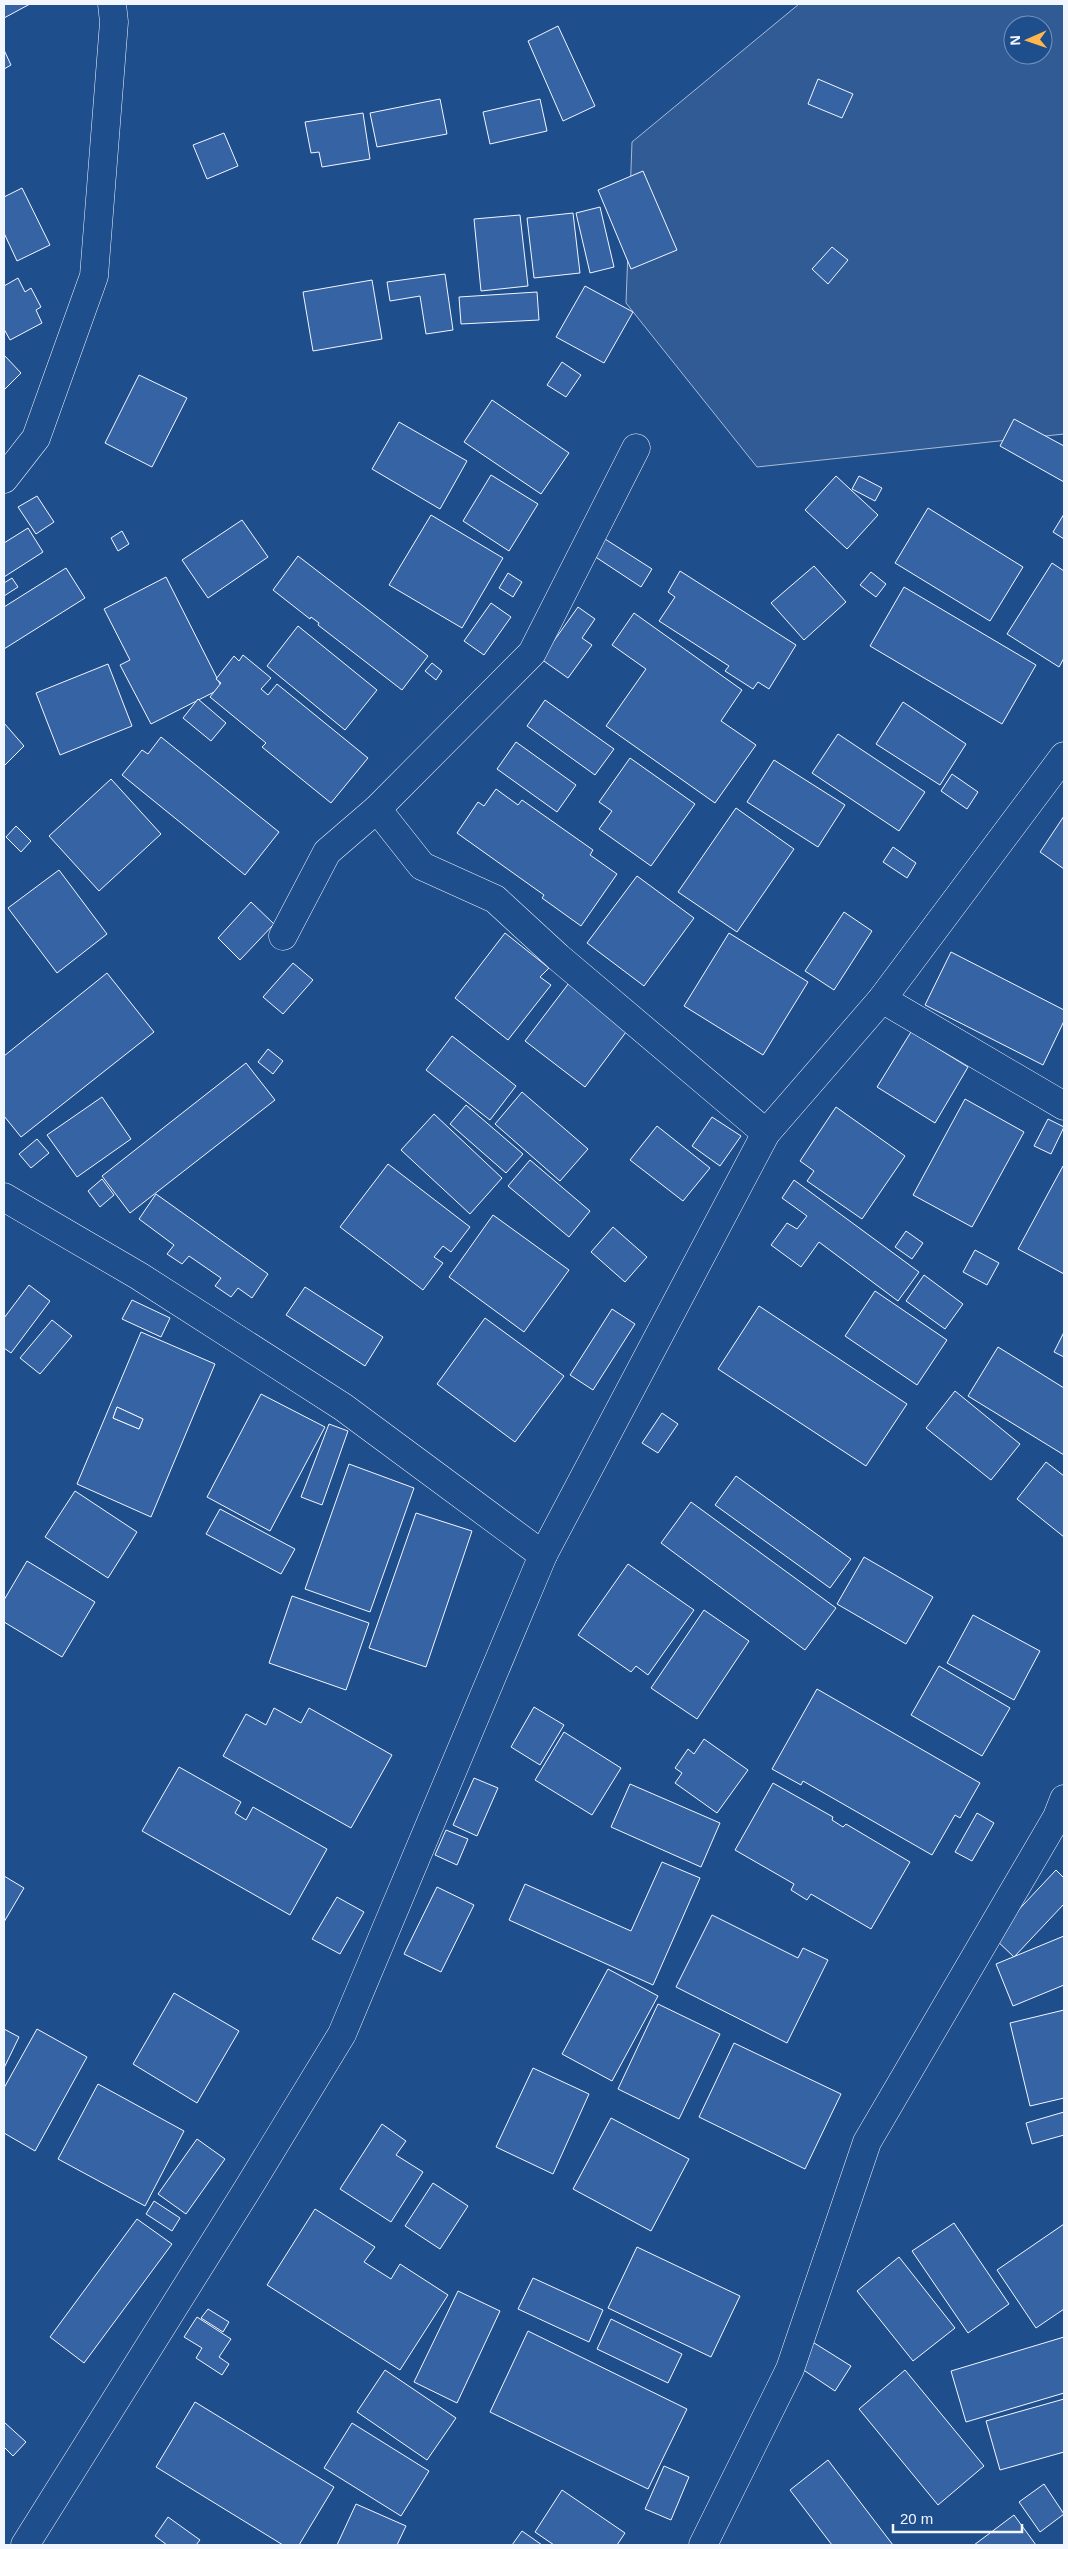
<svg xmlns="http://www.w3.org/2000/svg" width="1068" height="2549" font-family="Arial,sans-serif">
  <style>
    .green { fill: #305b95; stroke: #a8bbd7; fill-rule: evenodd }
    .building { fill: #3563a3; stroke: #f2f6ff; fill-rule: evenodd }
    .lines { fill: none; stroke-linecap: round; stroke-linejoin: round }
    .minor-casing { stroke: #f2f6ff; stroke-width: 29 }
    .minor { stroke: #1f4e8c; stroke-width: 28 }
  </style>
  <rect width="100%" height="100%" fill="#1f4e8c"/>
  <path class="green" d="M799,4h265v430l-307,33 -131,-164 6,-161zM1013,25h30v30h-30z"/>
  <g class="building">
    <polygon points="4,4 30,4 4,18"/>
    <polygon points="558,26 595,106 563,121 528,41"/>
    <polygon points="4,50 11,65 4,69"/>
    <polygon points="818,79 853,94 842,118 808,104"/>
    <polygon points="440,99 447,134 377,147 370,113"/>
    <polygon points="540,99 547,131 490,144 483,112"/>
    <polygon points="363,113 370,159 322,167 319,152 311,153 305,122"/>
    <polygon points="224,133 238,166 207,179 193,145"/>
    <polygon points="643,171 677,250 631,269 598,190"/>
    <polygon points="22,188 50,245 17,261 4,233 4,197"/>
    <polygon points="600,207 614,267 590,273 576,213"/>
    <polygon points="573,213 580,273 534,278 527,218"/>
    <polygon points="520,215 528,286 481,291 474,219"/>
    <polygon points="832,247 848,260 828,284 812,269"/>
    <polygon points="445,274 453,330 426,334 420,296 390,301 387,282"/>
    <polygon points="18,278 25,292 31,288 41,307 36,310 42,323 10,340 4,329 4,286"/>
    <polygon points="372,280 382,339 313,351 303,292"/>
    <polygon points="585,286 633,312 604,363 556,337"/>
    <polygon points="537,292 539,320 461,324 459,297"/>
    <polygon points="4,355 21,373 4,390"/>
    <polygon points="562,362 581,375 566,397 547,385"/>
    <polygon points="139,375 187,398 152,467 105,443"/>
    <polygon points="492,400 569,453 541,494 464,442"/>
    <polygon points="1014,419 1064,446 1064,482 1000,446"/>
    <polygon points="399,422 467,461 440,509 372,469"/>
    <polygon points="491,475 538,504 509,551 463,521"/>
    <polygon points="836,476 878,515 847,549 805,510"/>
    <polygon points="859,476 882,488 875,501 852,489"/>
    <polygon points="37,496 54,522 36,534 18,507"/>
    <polygon points="928,508 1023,567 990,621 895,563"/>
    <polygon points="1064,514 1064,539 1053,532"/>
    <polygon points="431,515 503,558 462,628 389,585"/>
    <polygon points="242,520 268,557 208,598 182,560"/>
    <polygon points="28,528 43,552 4,577 4,543"/>
    <polygon points="122,531 129,544 118,551 111,538"/>
    <polygon points="605,539 652,569 641,587 594,556"/>
    <polygon points="298,556 428,656 402,690 318,625 319,623 311,617 310,619 273,590"/>
    <polygon points="1052,563 1064,571 1064,658 1059,667 1007,634"/>
    <polygon points="814,566 846,602 804,640 771,603"/>
    <polygon points="66,568 85,598 4,649 4,607"/>
    <polygon points="680,571 796,645 769,689 758,682 753,689 725,671 729,666 659,621 675,597 668,592"/>
    <polygon points="871,572 886,584 876,597 860,585"/>
    <polygon points="508,573 522,582 513,597 499,588"/>
    <polygon points="166,577 222,688 151,724 120,665 130,660 104,609"/>
    <polygon points="12,578 18,587 4,596 4,583"/>
    <polygon points="904,587 1036,665 1002,724 870,646"/>
    <polygon points="491,603 511,617 484,655 464,641"/>
    <polygon points="578,607 595,619 582,638 592,645 568,678 541,659"/>
    <polygon points="634,613 742,690 721,721 756,745 715,803 606,726 646,669 612,645"/>
    <polygon points="298,626 377,690 345,730 267,666"/>
    <polygon points="243,655 271,678 261,689 268,695 277,684 368,758 331,803 262,747 266,743 210,697 221,683 216,679 234,656 239,661"/>
    <polygon points="432,663 442,671 436,680 425,671"/>
    <polygon points="108,664 132,726 60,755 36,693"/>
    <polygon points="198,699 226,723 211,741 183,718"/>
    <polygon points="545,700 614,749 595,775 527,726"/>
    <polygon points="903,702 966,744 940,785 876,744"/>
    <polygon points="4,723 24,746 4,766"/>
    <polygon points="838,734 925,792 899,831 812,773"/>
    <polygon points="161,737 279,832 245,875 122,775 142,750 148,754"/>
    <polygon points="516,742 576,785 557,812 497,769"/>
    <polygon points="630,758 695,804 651,866 599,829 612,811 599,802"/>
    <polygon points="774,760 845,805 818,847 747,802"/>
    <polygon points="952,774 978,792 967,809 941,791"/>
    <polygon points="111,779 161,834 99,891 49,836"/>
    <polygon points="496,789 518,805 522,800 593,850 590,855 617,874 581,926 542,898 544,895 457,833 478,802 484,806"/>
    <polygon points="736,808 794,849 737,932 678,892"/>
    <polygon points="1064,816 1064,869 1040,852"/>
    <polygon points="16,826 31,841 21,852 6,837"/>
    <polygon points="893,847 916,863 907,878 883,862"/>
    <polygon points="59,870 107,934 57,973 8,908"/>
    <polygon points="637,876 694,918 644,986 587,943"/>
    <polygon points="251,902 274,924 240,960 218,938"/>
    <polygon points="844,912 872,931 834,990 805,971"/>
    <polygon points="505,933 549,968 540,977 551,985 508,1040 455,998"/>
    <polygon points="729,933 808,982 763,1055 684,1006"/>
    <polygon points="951,952 1064,1010 1064,1021 1043,1065 925,1005"/>
    <polygon points="293,963 313,980 283,1014 263,997"/>
    <polygon points="107,973 154,1032 21,1137 4,1116 4,1056"/>
    <polygon points="572,979 632,1024 585,1087 525,1041"/>
    <polygon points="911,1032 968,1067 935,1123 877,1087"/>
    <polygon points="452,1036 516,1086 490,1120 426,1070"/>
    <polygon points="268,1049 283,1061 273,1074 258,1062"/>
    <polygon points="246,1063 275,1100 130,1213 102,1176"/>
    <polygon points="522,1092 588,1149 560,1181 495,1124"/>
    <polygon points="102,1097 131,1139 77,1177 47,1135"/>
    <polygon points="965,1099 1024,1132 972,1227 913,1195"/>
    <polygon points="466,1105 523,1154 506,1173 450,1124"/>
    <polygon points="836,1107 905,1156 862,1219 807,1181 814,1171 800,1161"/>
    <polygon points="434,1114 502,1178 470,1214 401,1150"/>
    <polygon points="712,1117 741,1136 720,1166 692,1146"/>
    <polygon points="1048,1119 1064,1127 1051,1154 1034,1146"/>
    <polygon points="657,1126 710,1168 683,1201 630,1160"/>
    <polygon points="37,1139 49,1153 31,1168 19,1154"/>
    <polygon points="530,1160 590,1211 569,1237 508,1186"/>
    <polygon points="388,1164 470,1227 451,1252 443,1246 434,1257 443,1263 423,1290 340,1227"/>
    <polygon points="1063,1166 1064,1166 1064,1274 1018,1249"/>
    <polygon points="102,1179 114,1195 100,1207 88,1191"/>
    <polygon points="794,1180 919,1272 898,1301 819,1242 801,1267 771,1245 787,1223 797,1229 807,1216 782,1198"/>
    <polygon points="156,1194 268,1274 252,1298 238,1288 231,1297 215,1286 221,1278 189,1256 182,1264 167,1254 174,1245 139,1219"/>
    <polygon points="493,1215 569,1270 524,1332 449,1277"/>
    <polygon points="613,1227 647,1257 625,1282 591,1252"/>
    <polygon points="906,1231 923,1243 912,1259 895,1247"/>
    <polygon points="975,1250 999,1263 987,1285 963,1272"/>
    <polygon points="924,1275 963,1304 945,1329 906,1301"/>
    <polygon points="29,1285 50,1301 11,1353 4,1348 4,1318"/>
    <polygon points="305,1287 383,1337 365,1366 286,1315"/>
    <polygon points="875,1291 947,1340 917,1385 845,1336"/>
    <polygon points="132,1300 170,1318 161,1337 122,1319"/>
    <polygon points="759,1306 907,1404 866,1466 718,1369"/>
    <polygon points="612,1309 635,1324 593,1390 570,1375"/>
    <polygon points="485,1318 564,1376 515,1442 437,1384"/>
    <polygon points="52,1320 72,1336 40,1374 20,1358"/>
    <path d="M141,1332l74,32 -64,153 -74,-33zM117,1407l26,12 -4,10 -26,-11z"/>
    <polygon points="1064,1332 1064,1357 1054,1352"/>
    <polygon points="998,1347 1064,1388 1064,1455 968,1396"/>
    <polygon points="955,1391 1020,1444 991,1480 926,1428"/>
    <polygon points="261,1394 325,1427 270,1531 207,1497"/>
    <polygon points="117,1407 143,1419 139,1429 113,1418"/>
    <polygon points="662,1413 678,1424 658,1453 642,1443"/>
    <polygon points="329,1424 348,1431 322,1505 301,1497"/>
    <polygon points="1046,1462 1064,1476 1064,1537 1017,1499"/>
    <polygon points="349,1464 414,1488 370,1612 305,1589"/>
    <polygon points="736,1476 851,1559 830,1588 715,1505"/>
    <polygon points="75,1491 137,1532 108,1578 45,1537"/>
    <polygon points="691,1502 836,1608 805,1650 661,1543"/>
    <polygon points="220,1509 295,1549 281,1574 206,1534"/>
    <polygon points="416,1513 472,1531 426,1667 369,1648"/>
    <polygon points="864,1557 933,1597 906,1644 837,1604"/>
    <polygon points="27,1561 95,1602 62,1657 4,1622 4,1600"/>
    <polygon points="628,1564 694,1610 648,1675 636,1666 631,1672 578,1635"/>
    <polygon points="292,1596 369,1623 346,1690 269,1663"/>
    <polygon points="704,1610 749,1641 697,1719 651,1688"/>
    <polygon points="973,1615 1040,1651 1014,1700 947,1663"/>
    <polygon points="939,1666 1010,1708 982,1756 911,1715"/>
    <polygon points="817,1689 980,1783 960,1818 955,1815 932,1855 803,1781 801,1785 772,1769"/>
    <polygon points="534,1707 564,1725 540,1765 511,1747"/>
    <polygon points="274,1708 301,1723 309,1708 392,1755 351,1828 223,1756 246,1714 266,1725"/>
    <polygon points="564,1732 621,1768 592,1815 535,1780"/>
    <polygon points="704,1739 748,1770 717,1813 675,1783 682,1773 675,1768 688,1749 694,1754"/>
    <polygon points="179,1767 241,1802 235,1813 246,1820 253,1807 327,1849 290,1915 142,1831"/>
    <polygon points="474,1778 498,1788 477,1836 453,1825"/>
    <polygon points="773,1783 833,1817 832,1820 843,1827 846,1824 910,1862 871,1929 811,1894 807,1900 791,1890 794,1884 735,1850"/>
    <polygon points="630,1784 720,1823 701,1867 611,1827"/>
    <polygon points="977,1813 994,1823 972,1861 955,1852"/>
    <polygon points="446,1830 468,1839 457,1865 435,1855"/>
    <polygon points="662,1862 700,1878 653,1985 509,1920 525,1884 631,1931"/>
    <polygon points="1056,1870 1064,1878 1064,1906 1063,1905 1014,1957 993,1937"/>
    <polygon points="4,1876 24,1888 4,1922"/>
    <polygon points="437,1887 474,1905 441,1972 404,1954"/>
    <polygon points="337,1897 364,1912 340,1954 312,1939"/>
    <polygon points="712,1915 798,1958 803,1948 828,1960 787,2043 676,1987"/>
    <polygon points="1064,1936 1064,1985 1013,2006 996,1964"/>
    <polygon points="608,1969 658,1996 612,2081 562,2054"/>
    <polygon points="174,1993 239,2031 197,2103 133,2064"/>
    <polygon points="658,2004 720,2034 679,2119 618,2089"/>
    <polygon points="1064,2010 1064,2098 1030,2106 1010,2023"/>
    <polygon points="4,2029 19,2037 4,2068"/>
    <polygon points="37,2029 87,2057 35,2151 4,2133 4,2088"/>
    <polygon points="734,2043 841,2094 805,2169 699,2117"/>
    <polygon points="533,2068 589,2094 553,2174 496,2147"/>
    <polygon points="98,2084 184,2131 145,2206 58,2159"/>
    <polygon points="1064,2112 1064,2135 1032,2144 1026,2123"/>
    <polygon points="611,2118 689,2159 651,2231 573,2189"/>
    <polygon points="382,2124 406,2141 396,2155 423,2172 391,2222 340,2189"/>
    <polygon points="197,2139 225,2159 186,2214 158,2194"/>
    <polygon points="433,2183 468,2206 440,2249 405,2226"/>
    <polygon points="154,2201 180,2218 172,2231 146,2214"/>
    <polygon points="315,2209 375,2247 364,2262 391,2279 400,2264 448,2295 400,2370 267,2285"/>
    <polygon points="137,2219 172,2244 84,2363 50,2337"/>
    <polygon points="954,2223 1009,2304 968,2333 912,2251"/>
    <polygon points="1064,2224 1064,2309 1036,2328 997,2270"/>
    <polygon points="637,2247 740,2296 711,2357 608,2308"/>
    <polygon points="899,2257 955,2328 913,2361 857,2291"/>
    <polygon points="533,2278 603,2310 589,2342 518,2309"/>
    <polygon points="458,2291 500,2311 457,2403 414,2382"/>
    <polygon points="208,2309 229,2322 223,2332 201,2318"/>
    <polygon points="197,2317 231,2339 219,2357 229,2364 222,2375 196,2358 202,2348 184,2337"/>
    <polygon points="611,2319 682,2354 668,2383 597,2349"/>
    <polygon points="528,2331 687,2409 648,2489 490,2412"/>
    <polygon points="1064,2337 1064,2393 966,2422 951,2371"/>
    <polygon points="811,2341 851,2366 835,2391 796,2365"/>
    <polygon points="385,2370 456,2418 427,2460 357,2412"/>
    <polygon points="905,2370 984,2466 938,2505 859,2409"/>
    <polygon points="1064,2399 1064,2452 1000,2470 986,2421"/>
    <polygon points="195,2402 334,2487 299,2545 283,2545 156,2467"/>
    <polygon points="4,2422 26,2442 13,2456 4,2447"/>
    <polygon points="352,2423 429,2471 401,2516 324,2468"/>
    <polygon points="828,2460 893,2545 832,2545 790,2490"/>
    <polygon points="664,2466 689,2477 671,2520 645,2509"/>
    <polygon points="1044,2484 1064,2514 1040,2532 1019,2502"/>
    <polygon points="562,2490 625,2533 617,2545 554,2545 535,2532"/>
    <polygon points="356,2504 406,2526 397,2545 337,2545"/>
    <polygon points="1014,2515 1036,2545 974,2545"/>
    <polygon points="168,2517 200,2540 196,2545 167,2545 155,2536"/>
    <polygon points="522,2531 542,2545 512,2545"/>
  </g>
  <g class="lines">
    <defs>
      <g id="minor">
        <polyline points="4,479 36,438 94,276 114,22 112,4"/>
        <polyline points="377,809 532,653 636,448"/>
        <polyline points="283,936 327,852 377,809 422,866 495,899 558,957 766,1133"/>
        <polyline points="882,999 1064,1106"/>
        <polyline points="4,1197 139,1276 343,1407 543,1555"/>
        <polyline points="25,2545 247,2190 342,2034 543,1555 766,1133 882,999 1064,756"/>
        <polyline points="703,2545 790,2369 867,2142 1057,1817 1064,1799"/>
      </g>
    </defs>
    <use href="#minor" class="minor-casing"/>
    <use href="#minor" class="minor"/>
  </g>
  <rect width="1068" height="2549" fill="none" stroke="#f2f6ff" stroke-width="10"/>
  <g transform="translate(1028 40) rotate(268)"><circle r="24" fill="#1f4e8c" stroke="#7391ba"/>
  <path d="M0-4L9 19L0 12L-9 19Z" fill="#ffb74d"/>
  <text y="-8" font-size="14" font-weight="bold" text-anchor="middle" fill="#f2f6ff">N</text>
  </g>
  <path d="M893 2524v8h129v-8" fill="none" stroke="#f2f6ff" stroke-width="2.5"/>
  <text x="900" y="2524" font-size="15" fill="#f2f6ff" stroke="#1f4e8c" stroke-width="4" paint-order="stroke">20 m</text>
</svg>
